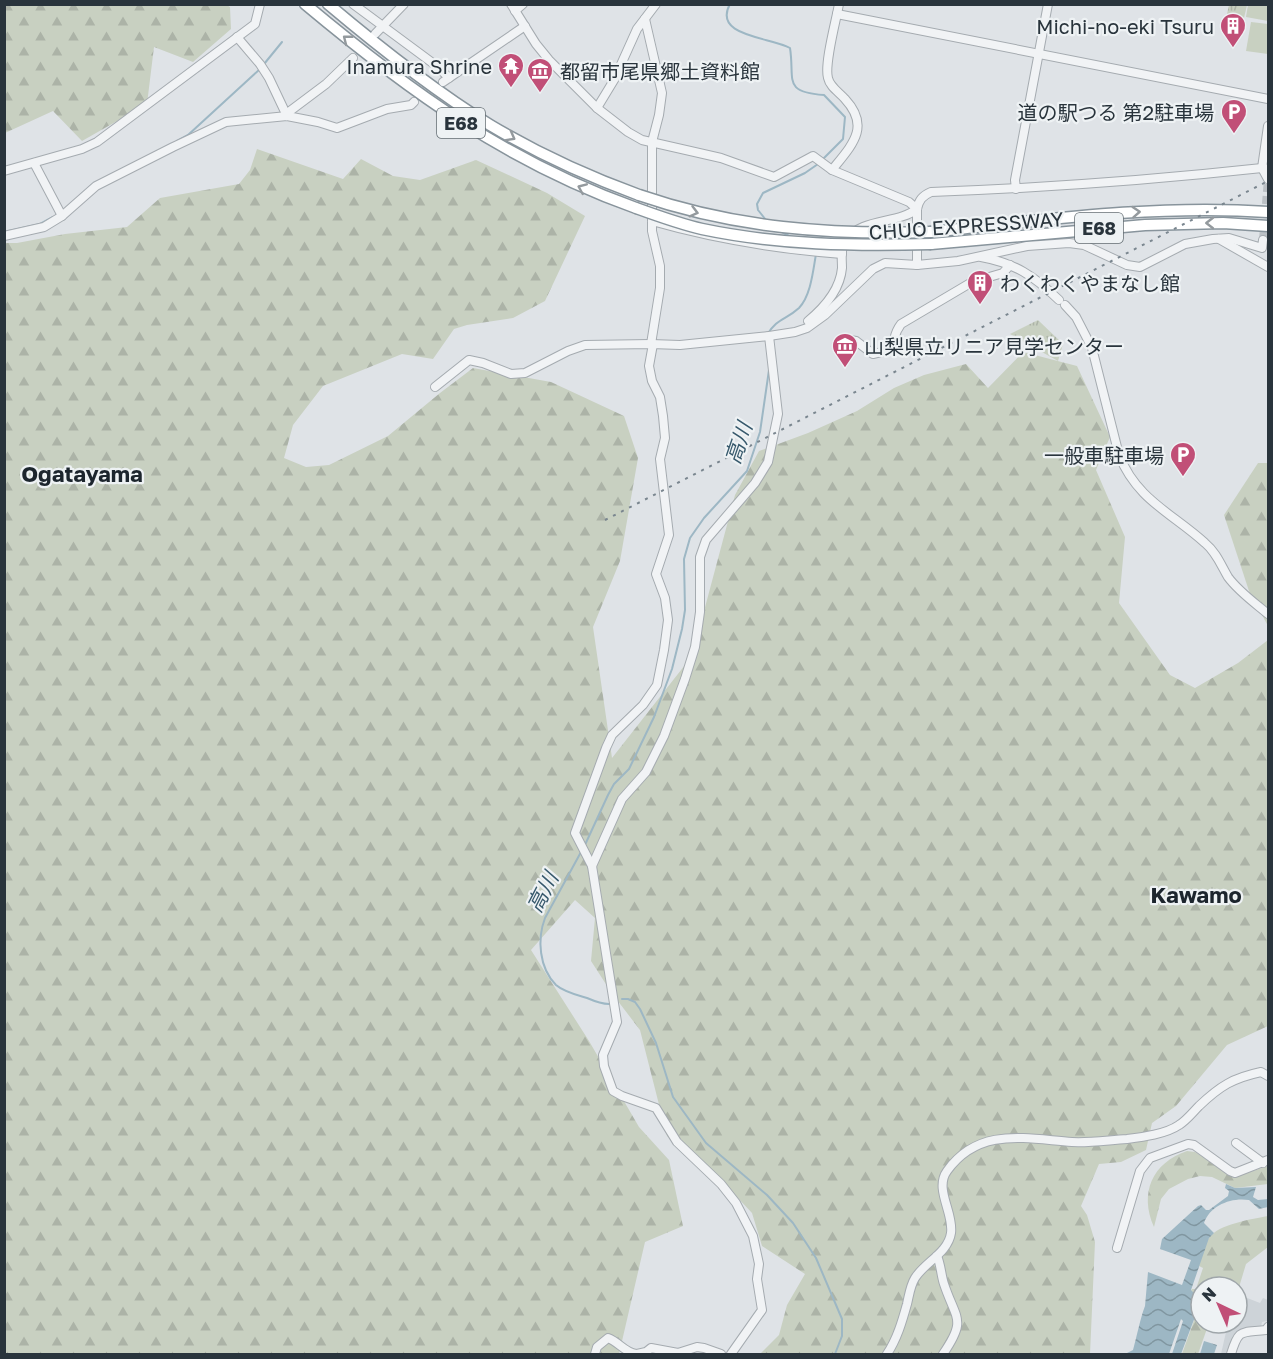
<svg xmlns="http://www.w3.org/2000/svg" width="1273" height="1359" font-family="'Golos Text','Noto Sans JP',sans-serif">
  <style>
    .built { fill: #cdd3d8 }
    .grass { fill: #c8d0c1 }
    .forest { fill: url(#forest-firs) }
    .park { fill: url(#park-tufts) }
    .water { fill: url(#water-waves) }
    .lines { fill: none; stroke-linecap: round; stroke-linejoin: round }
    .stream { stroke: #9db7c4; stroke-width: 2 }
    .minor-tunnel { stroke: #bbc0c5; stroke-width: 8; stroke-dasharray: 8 4; stroke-linecap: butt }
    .minor-casing { stroke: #a5abb0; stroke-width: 10 }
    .highway-casing { stroke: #88949c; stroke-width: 13 }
    .minor { stroke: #f1f3f5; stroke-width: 8 }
    .highway { stroke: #fff; stroke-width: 10 }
    .rail { stroke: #7a868f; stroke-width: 2; stroke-dasharray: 3 6; stroke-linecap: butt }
    .highway-bridge-casing { stroke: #88949c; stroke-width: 13; stroke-linecap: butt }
    .highway-bridge { stroke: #fff; stroke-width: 10 }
    .oneway { stroke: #949a9e }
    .labels { text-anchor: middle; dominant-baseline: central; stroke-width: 4.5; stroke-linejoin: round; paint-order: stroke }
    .shield { fill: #eef2f4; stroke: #646d73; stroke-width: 1.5 }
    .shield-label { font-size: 18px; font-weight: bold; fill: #29343c }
    .poi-label { font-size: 20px; fill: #29343c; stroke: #eef2f4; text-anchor: end }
    .street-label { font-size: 20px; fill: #29343c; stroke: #eef2f4 }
    .water-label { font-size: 21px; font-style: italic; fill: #37596c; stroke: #eef2f4 }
    .quarter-label { font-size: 22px; font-weight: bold; fill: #1c252d; stroke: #eef2f4 }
  </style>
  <defs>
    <pattern id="forest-firs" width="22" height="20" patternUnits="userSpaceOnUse" patternTransform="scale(1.5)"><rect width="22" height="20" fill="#c8d0c1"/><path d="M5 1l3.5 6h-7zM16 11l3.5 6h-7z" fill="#acb3a7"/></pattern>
    <pattern id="park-tufts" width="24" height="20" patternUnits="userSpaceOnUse" patternTransform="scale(1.5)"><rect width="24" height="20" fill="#c8d0c1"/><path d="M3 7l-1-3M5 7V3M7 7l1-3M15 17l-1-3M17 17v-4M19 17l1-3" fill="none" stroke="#acb3a7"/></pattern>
    <pattern id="water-waves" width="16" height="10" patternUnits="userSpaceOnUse" patternTransform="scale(1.5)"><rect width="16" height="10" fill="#9db7c4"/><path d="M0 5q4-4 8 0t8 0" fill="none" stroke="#8096a0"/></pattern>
  </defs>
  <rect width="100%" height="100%" fill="#dfe3e7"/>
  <polygon class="built" points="1237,1294 1260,1303 1263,1298 1268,1300 1268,1316 1267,1321 1262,1322 1261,1327 1243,1328 1236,1332 1233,1336 1226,1354 1221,1354 1226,1332 1207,1327 1209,1323 1237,1323"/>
  <g class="grass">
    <polygon points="1248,5 1268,5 1268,21 1246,17"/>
    <polygon points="1251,22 1268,24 1268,54 1246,51"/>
  </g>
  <g class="forest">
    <polygon points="225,4 230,7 231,29 193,62 154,47 147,104 82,141 53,111 5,133 5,5"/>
    <polygon points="257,149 343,179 361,159 393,176 420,180 476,160 547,193 585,216 545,301 513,318 467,325 454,329 433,359 402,354 323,386 293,425 284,458 306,467 329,465 388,436 440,393 473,368 551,382 624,416 638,458 620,561 593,627 612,758 692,656 735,495 759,451 808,433 857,411 894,388 924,375 966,364 988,388 1023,352 1077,366 1110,437 1096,470 1125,537 1119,603 1170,675 1195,688 1238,663 1268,640 1268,1026 1227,1045 1176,1106 1152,1123 1146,1150 1121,1162 1099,1164 1081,1206 1087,1215 1095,1242 1090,1354 760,1354 779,1335 787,1305 805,1274 762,1246 752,1213 720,1179 667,1136 640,1030 611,992 591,961 595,918 575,900 531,950 589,1041 639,1127 669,1160 683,1226 645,1242 619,1354 5,1354 5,243 17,243 65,234 127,227 160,198 239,184 250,170"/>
    <polygon points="1258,463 1268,463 1268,626 1249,591 1224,515"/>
    <path d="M1187,1151l8,1 8,5 25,18 7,2 33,-11v18l-33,4 -23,-11 -12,-1 -12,3 -19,10 -8,10 -7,28c-15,-34 -2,-64 33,-76z"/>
    <path d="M1268,1216v31l-22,17 -9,30v-7h-36v13l-10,-9 1,-2h4l7,-21 -4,-2c3,-9 5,-21 10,-28 9,-14 44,-19 59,-22z"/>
    <polygon points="1201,1301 1201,1323 1209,1323 1198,1354 1182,1354"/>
  </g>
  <g class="park">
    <polygon points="1229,5 1247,5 1244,18 1227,14"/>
    <polygon points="1038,320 1063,344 1058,361 1010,334"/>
  </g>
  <g class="water">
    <path d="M1226,1184l9,4 21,-1 -3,10 5,3 10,-1v8l-9,2 -10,-9c-17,-3 -39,5 -45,23l10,10 -5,5 -18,52 10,11 -20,53h-9l11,-33 -2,-2 -12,35h-44l8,-4c4,-14 7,-31 12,-44l3,-34 34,13 9,-25 -31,-11 2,-10 36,-33 3,-1 5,5h3l19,-14 1,-5 -4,-3z"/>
    <polygon points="1204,1341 1217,1345 1214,1354 1200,1354"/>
  </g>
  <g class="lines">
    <g class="stream">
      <path d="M730,4c-18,33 41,33 60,44 5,32 -8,44 34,47l21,22 -2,22 -25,25 -13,9 -42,20 -6,11 1,6 8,10"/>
      <polyline points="177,141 188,135 260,69 282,42"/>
      <polyline points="74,201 92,185"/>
      <polyline points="780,231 791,237"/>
      <polyline points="4,232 40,224 53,217"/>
      <path d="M767,335c10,-17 19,-15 32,-27 12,-13 14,-37 17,-54"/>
      <polyline points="584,847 608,795 614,784 629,769 654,717 672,669 682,629 685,610 684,559 690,538 704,518 747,471 760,432 769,370"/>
      <path d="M581,852l-36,66c-8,21 -6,50 11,67 8,7 21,10 31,13 7,3 15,6 22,6"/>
      <polyline points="622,999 628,999 635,1002 640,1009 656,1043 673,1097 706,1143 767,1195 793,1223 816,1258 842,1319 842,1336 835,1354"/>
    </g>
    <polyline class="minor-tunnel" points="1263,240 1268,179"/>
    <defs>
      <g id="minor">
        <polyline points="353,4 438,67 449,78"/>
        <polyline points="511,4 536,44 549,60 597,108 628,132 642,140 721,158 774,177 813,156 832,170 909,202 917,209"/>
        <polyline points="515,11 523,4"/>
        <polyline points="837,14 1268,99"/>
        <polyline points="645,19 662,93 659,115 652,142 652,231 660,266 660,288 651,344"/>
        <polyline points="375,34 404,4"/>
        <polyline points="237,37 260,64 269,78 287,116"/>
        <polyline points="443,82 525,26"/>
        <polyline points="597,108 614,80 637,29 656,4"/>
        <polyline points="286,114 326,84 353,58"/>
        <polyline points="34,163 62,216"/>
        <path d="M832,170c20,-25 39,-43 13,-71 -6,-7 -15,-12 -17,-21 -4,-14 8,-57 11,-74"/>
        <polyline points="4,171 82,149 97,142 255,24 260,4"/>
        <polyline points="1268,179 1262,168 1268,126"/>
        <polyline points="1016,189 1015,180 1048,4"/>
        <path d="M652,221c63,18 125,28 190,33"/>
        <polyline points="4,236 44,227 62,216 96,186 173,147 226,122 287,116 318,122 337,128 387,109 411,105 414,102"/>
        <polyline points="1219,239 1268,267"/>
        <path d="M981,257c34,6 53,19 78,43"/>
        <path d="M917,265v-56c2,-9 5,-13 14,-17 111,-4 221,-12 331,-24l6,1"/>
        <path d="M1065,305l11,12 16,31 27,107c18,45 53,58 86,88 11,9 16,22 23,34 11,15 27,26 40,37"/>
        <path d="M808,321c17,-14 32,-31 34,-53 0,-9 -2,-19 4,-28 15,-22 52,-16 71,-31"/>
        <path d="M850,340l6,1 17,13c29,-6 15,-13 28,-30l71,-42 31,-9 7,-8"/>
        <polyline points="435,387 469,360 483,363 511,374 525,373 568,351 585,345 651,344 680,345 769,336 795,332 807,328 825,315 873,269 885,263 917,265 958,261 1027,246 1069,243 1084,245 1127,265 1140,267 1185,244 1213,239 1229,238 1262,248 1263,240"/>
        <polyline points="592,866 575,833 606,748 612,735 643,705 657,685 664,650 668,620 665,598 656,574 669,535 660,459 665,438 663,416 660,397 652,381 649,366 653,344"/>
        <polyline points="1236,1143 1263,1163"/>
        <polyline points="1117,1248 1140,1171 1150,1158 1188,1144 1194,1145 1230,1171 1235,1173 1268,1160"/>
        <path d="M937,1256c4,9 4,19 7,28 12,36 23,35 -1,70"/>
        <path d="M595,1354l2,-7 11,-9c11,4 16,14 28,16"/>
        <polyline points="637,1354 646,1352 651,1348 678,1353 697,1347 704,1348 721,1354"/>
        <polyline points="731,1354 762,1310 757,1279 759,1264 753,1236 736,1203 721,1184 677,1142 656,1108 622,1096 613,1091 604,1066 603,1055 617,1022 592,866 622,799 646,772 664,736 685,679 695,647 700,612 700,557 706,540 755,483 768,462 778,414 769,336"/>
        <path d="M887,1354c10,-15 15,-32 20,-50 2,-8 3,-18 8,-26 10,-16 33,-25 36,-45 3,-20 -17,-44 -4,-62 32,-45 80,-32 125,-29 18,1 37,-2 55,-3 16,-2 39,-5 52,-14 8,-5 14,-13 20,-19 21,-20 34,-28 62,-34l7,4"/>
        <path d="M1231,1354c8,-26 10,-21 35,-24l2,-3"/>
      </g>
      <g id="highway">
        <path d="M305,4c104,87 202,158 331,204"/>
        <path d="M328,4c51,43 105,86 162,121 47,28 97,51 149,70"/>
        <path d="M931,232c112,-12 225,-28 337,-20"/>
        <polyline points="931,244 1145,225 1223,223 1268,226"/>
      </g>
    </defs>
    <use href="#minor" class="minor-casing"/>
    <use href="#highway" class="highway-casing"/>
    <use href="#minor" class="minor"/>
    <use href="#highway" class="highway"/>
    <polyline class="rail" points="605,520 1268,181"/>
    <defs>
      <g id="highway-bridge">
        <path d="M639,195c96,33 190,40 292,37"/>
        <path d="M636,208c22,8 44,16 66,21 76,16 152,17 229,15"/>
      </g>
    </defs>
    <use href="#highway-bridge" class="highway-bridge-casing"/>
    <use href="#highway-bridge" class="highway-bridge"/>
  </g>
  <defs><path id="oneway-chevron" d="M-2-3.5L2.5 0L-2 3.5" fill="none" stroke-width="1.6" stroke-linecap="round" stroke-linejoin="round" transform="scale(1.5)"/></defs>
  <g class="oneway">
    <use href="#oneway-chevron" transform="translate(347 39) rotate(-142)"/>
    <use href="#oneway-chevron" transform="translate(511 137) rotate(29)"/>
    <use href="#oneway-chevron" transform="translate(582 188) rotate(-157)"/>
    <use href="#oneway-chevron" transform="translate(694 212) rotate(15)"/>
    <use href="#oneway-chevron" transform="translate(1136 212) rotate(-4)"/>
    <use href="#oneway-chevron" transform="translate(1210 223) rotate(180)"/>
  </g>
  <defs>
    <symbol id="building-pin" viewBox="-11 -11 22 30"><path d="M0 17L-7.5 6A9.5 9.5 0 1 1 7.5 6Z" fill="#c14f77" stroke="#eef2f4"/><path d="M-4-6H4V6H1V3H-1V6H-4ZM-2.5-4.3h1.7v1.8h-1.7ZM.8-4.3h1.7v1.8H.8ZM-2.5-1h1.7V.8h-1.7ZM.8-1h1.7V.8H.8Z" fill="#fff"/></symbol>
    <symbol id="temple-pin" viewBox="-11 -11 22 30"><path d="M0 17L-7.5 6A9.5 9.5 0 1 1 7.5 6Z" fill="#c14f77" stroke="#eef2f4"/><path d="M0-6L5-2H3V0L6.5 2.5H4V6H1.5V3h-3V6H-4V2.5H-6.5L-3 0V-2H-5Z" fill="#fff"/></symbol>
    <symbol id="museum-pin" viewBox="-11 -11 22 30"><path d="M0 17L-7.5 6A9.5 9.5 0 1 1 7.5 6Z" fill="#c14f77" stroke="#eef2f4"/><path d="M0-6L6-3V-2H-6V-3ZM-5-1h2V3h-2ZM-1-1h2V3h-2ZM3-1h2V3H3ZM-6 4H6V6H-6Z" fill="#fff"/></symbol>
    <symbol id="parking-pin" viewBox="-11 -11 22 30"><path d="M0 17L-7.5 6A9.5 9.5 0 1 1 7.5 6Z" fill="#c14f77" stroke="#eef2f4"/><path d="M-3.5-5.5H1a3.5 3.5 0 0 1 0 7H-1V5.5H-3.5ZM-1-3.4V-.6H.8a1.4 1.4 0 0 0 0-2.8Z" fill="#fff"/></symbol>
  </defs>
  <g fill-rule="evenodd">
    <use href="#building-pin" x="1218" y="11" width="30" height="40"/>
    <use href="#temple-pin" x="496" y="51" width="30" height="40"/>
    <use href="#museum-pin" x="525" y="56" width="30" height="40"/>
    <use href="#parking-pin" x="1219" y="97" width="30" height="40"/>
    <use href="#building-pin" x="965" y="268" width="30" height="40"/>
    <use href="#museum-pin" x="830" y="331" width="30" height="40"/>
    <use href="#parking-pin" x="1168" y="440" width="30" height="40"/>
  </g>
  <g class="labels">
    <g class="shield">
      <rect x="437" y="108" width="48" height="30" rx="4.5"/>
      <rect x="1075" y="213" width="48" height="30" rx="4.5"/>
    </g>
    <g class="shield-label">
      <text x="461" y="123">E68</text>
      <text x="1099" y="228">E68</text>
    </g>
    <g class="poi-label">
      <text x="1214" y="26">Michi-no-eki Tsuru</text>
      <text x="492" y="66">Inamura Shrine</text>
      <text x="560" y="71" text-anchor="start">都留市尾県郷土資料館</text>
      <text x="1214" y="112">道の駅つる 第2駐車場</text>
      <text x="1000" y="283" text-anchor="start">わくわくやまなし館</text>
      <text x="864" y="346" text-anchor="start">山梨県立リニア見学センター</text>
      <text x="1164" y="455">一般車駐車場</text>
    </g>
    <g class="street-label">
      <text transform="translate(966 225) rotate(-4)">CHUO EXPRESSWAY</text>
    </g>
    <g class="water-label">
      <text transform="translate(738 443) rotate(-71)">高川</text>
      <text transform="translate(542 892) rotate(-63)">高川</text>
    </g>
    <g class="quarter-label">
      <text x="82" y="473">Ogatayama</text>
      <text x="1196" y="894">Kawamo</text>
    </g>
  </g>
  <rect width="1273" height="1359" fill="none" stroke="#29343c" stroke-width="12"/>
  <g transform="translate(1219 1305) rotate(316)"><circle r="28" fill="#eef2f4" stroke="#9fa6aa" stroke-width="1.5"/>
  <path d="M0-4.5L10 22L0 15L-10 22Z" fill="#c14f77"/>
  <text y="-9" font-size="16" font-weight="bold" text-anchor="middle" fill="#29343c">N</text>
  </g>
</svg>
